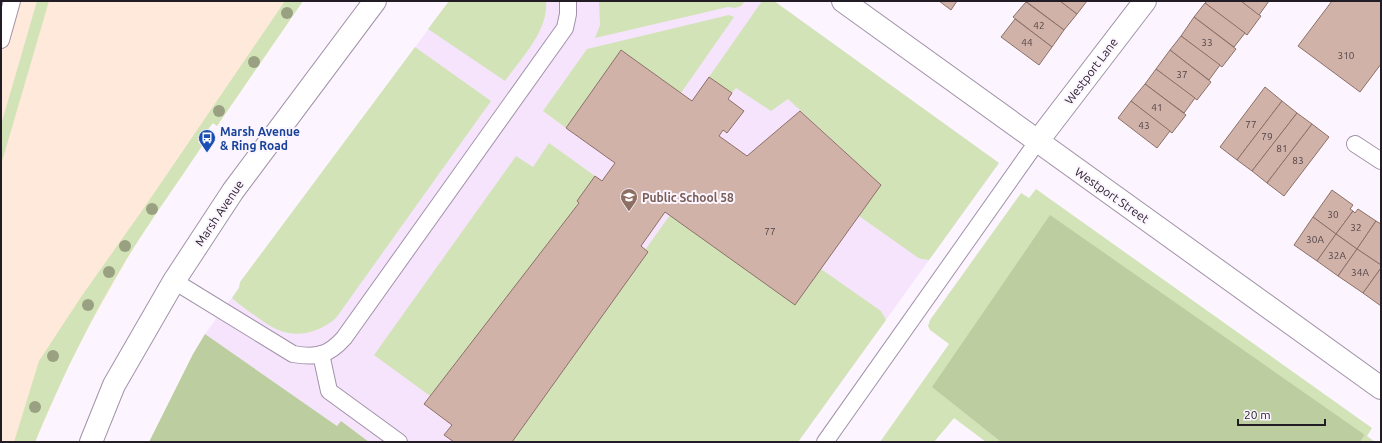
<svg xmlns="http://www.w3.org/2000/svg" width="1382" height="443" font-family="Ubuntu,sans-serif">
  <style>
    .commercial { fill: #fee9db }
    .built { fill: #f6e4fd }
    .green { fill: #d2e4b7 }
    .forest { fill: #bccea0 }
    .building { fill: #d1b2a8; stroke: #8c7067 }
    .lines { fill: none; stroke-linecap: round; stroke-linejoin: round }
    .service-casing { stroke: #a292a9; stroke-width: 18 }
    .minor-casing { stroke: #a292a9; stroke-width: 24 }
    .tertiary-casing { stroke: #a292a9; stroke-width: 24 }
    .service { stroke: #fff; stroke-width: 16 }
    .minor { stroke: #fff; stroke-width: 22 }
    .tertiary { stroke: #fff; stroke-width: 22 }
    .tree { fill: #99a182 }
    .labels { text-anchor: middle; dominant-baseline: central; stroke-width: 4; stroke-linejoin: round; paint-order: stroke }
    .number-label { font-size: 10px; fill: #4e4246 }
    .street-label { font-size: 12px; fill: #221c25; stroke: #fcf5ff }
    .transit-label { font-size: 12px; font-weight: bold; fill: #164399; stroke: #fcf5ff; text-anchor: start }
    .education-label { font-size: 12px; font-weight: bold; fill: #785e54; stroke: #fcf5ff; text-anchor: start }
  </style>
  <rect width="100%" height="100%" fill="#fcf5ff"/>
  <polygon class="commercial" points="1,1 303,1 217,126 213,123 198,142 202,146 145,229 126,261 92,321 69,365 35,442 1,442"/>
  <polygon class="built" points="449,1 774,1 999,163 798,442 369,442 341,421 337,426 205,334"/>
  <g class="green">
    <polygon points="37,1 49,1 1,165 1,125"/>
    <path d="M285,1h18l-86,125 -4,-3 -15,19 4,4c-25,38 -52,75 -76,114 -35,58 -65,119 -91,182h-21l25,-81 42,-64 65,-92z"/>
    <path d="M449,1h97c3,29 -25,58 -41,80l-77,-52z"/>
    <polygon points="599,1 745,1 741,6 735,8 728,7 595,38 600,25"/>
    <polygon points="762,1 774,1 999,163 929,260 921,259 917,257 859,216 881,185 788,99 771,111 736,88 732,93 709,77"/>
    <polygon points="729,15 734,17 681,93 621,50 566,128 543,111 587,49"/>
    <path d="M415,47l76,54 -155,217c-15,13 -36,20 -55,13 -9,-3 -17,-9 -24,-14 -9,-6 -17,-12 -25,-19l7,-10 1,-6z"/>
    <polygon points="549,143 595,176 577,201 579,203 430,396 374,355 516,156 533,167"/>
    <polygon points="1036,189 1372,428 1367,436 1375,442 1360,442 1365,435 933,387 1001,442 986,442 954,418 934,442 880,442 949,344 930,330 928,326 930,320 1021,193 1029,198"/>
    <polygon points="670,215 795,305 821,269 881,311 886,320 798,442 512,442 648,252 645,250"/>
  </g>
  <g class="forest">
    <polygon points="1050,215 1365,435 1360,442 1001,442 932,387"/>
    <polygon points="205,334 337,426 341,421 369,442 149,442 193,354"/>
  </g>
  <g class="building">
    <polygon points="939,1 957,1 951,10"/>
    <polygon points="1028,1 1060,1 1077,14 1064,30 1027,2"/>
    <polygon points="1060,1 1087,1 1077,14"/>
    <polygon points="1207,1 1241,1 1261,16 1247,35 1205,3"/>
    <polygon points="1241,1 1269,1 1259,15"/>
    <polygon points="1332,1 1381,1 1381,64 1360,92 1298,46"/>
    <polygon points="1026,2 1064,30 1052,47 1013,17"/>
    <polygon points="1205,3 1245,33 1234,47 1194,17"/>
    <polygon points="1194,17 1236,49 1222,67 1181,36"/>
    <polygon points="1015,19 1052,47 1039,65 1001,37"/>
    <polygon points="1181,36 1220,65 1209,80 1170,50"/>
    <polygon points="621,50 692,101 709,77 732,93 728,99 744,111 727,133 723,130 719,136 747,156 800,111 881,185 795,305 665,212 641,246 648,252 512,442 454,442 444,435 452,425 424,404 579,203 577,201 595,176 602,181 615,163 566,128"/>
    <polygon points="1170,50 1211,82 1197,100 1156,69"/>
    <polygon points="1156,69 1195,98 1184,113 1145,84"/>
    <polygon points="1145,84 1186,115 1172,133 1131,101"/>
    <polygon points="1265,87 1282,101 1237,160 1220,147"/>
    <polygon points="1131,101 1170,131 1157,148 1118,118"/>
    <polygon points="1282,101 1297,113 1252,171 1237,160"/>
    <polygon points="1297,113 1312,124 1267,183 1252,171"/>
    <polygon points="1312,124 1329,137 1284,196 1267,183"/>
    <polygon points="1332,190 1353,205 1350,209 1353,211 1336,234 1313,217"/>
    <polygon points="1358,209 1376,221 1357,249 1336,234 1353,211 1355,213"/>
    <polygon points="1313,217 1336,234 1317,261 1294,245"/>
    <polygon points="1376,221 1381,224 1381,265 1357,249"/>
    <polygon points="1336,234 1357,249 1338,276 1317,261"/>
    <polygon points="1357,249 1381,265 1381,268 1363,293 1338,276"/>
    <polygon points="1381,268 1381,306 1363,293"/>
  </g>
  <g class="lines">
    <defs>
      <g id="service">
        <polyline points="1,40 12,1"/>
        <polyline points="1355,144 1381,161"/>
        <path d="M174,281l119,73c23,4 35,2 51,-16l221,-310 3,-14v-13"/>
        <polyline points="321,354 329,391 399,442"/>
        <polyline points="825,442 1037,142"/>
      </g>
      <g id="minor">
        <polyline points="843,1 1381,388"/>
        <polyline points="1037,142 1145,1"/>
      </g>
      <polyline id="tertiary" points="91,442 114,385 174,281 233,191 375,1"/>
    </defs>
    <use href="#service" class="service-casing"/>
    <use href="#minor" class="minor-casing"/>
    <use href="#tertiary" class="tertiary-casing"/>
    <use href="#service" class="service"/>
    <use href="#minor" class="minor"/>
    <use href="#tertiary" class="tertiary"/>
  </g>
  <g class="tree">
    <circle cx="287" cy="13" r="6"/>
    <circle cx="254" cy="62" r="6"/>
    <circle cx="219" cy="111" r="6"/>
    <circle cx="152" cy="209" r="6"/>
    <circle cx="125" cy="246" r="6"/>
    <circle cx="109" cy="272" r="6"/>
    <circle cx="88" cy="305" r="6"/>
    <circle cx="53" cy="356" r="6"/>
    <circle cx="35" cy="407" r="6"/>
  </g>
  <defs>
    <symbol id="bus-pin" viewBox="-11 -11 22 30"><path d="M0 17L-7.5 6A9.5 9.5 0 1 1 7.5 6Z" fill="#1a4fb4" stroke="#fcf5ff"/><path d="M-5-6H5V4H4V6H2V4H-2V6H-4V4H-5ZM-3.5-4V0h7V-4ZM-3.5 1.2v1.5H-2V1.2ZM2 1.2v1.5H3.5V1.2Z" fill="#fff"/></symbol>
    <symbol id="school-pin" viewBox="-11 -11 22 30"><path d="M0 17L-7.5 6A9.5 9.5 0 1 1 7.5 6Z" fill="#8d6e63" stroke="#fcf5ff"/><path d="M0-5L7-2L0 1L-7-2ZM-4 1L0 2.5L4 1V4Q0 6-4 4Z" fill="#fff"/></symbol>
  </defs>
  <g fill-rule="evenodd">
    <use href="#bus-pin" x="197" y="128" width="20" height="27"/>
    <use href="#school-pin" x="619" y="187" width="20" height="27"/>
  </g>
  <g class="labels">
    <g class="number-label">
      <text x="1039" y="25">42</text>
      <text x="1027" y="42">44</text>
      <text x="1207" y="42">33</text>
      <text x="1346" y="55">310</text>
      <text x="1182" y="74">37</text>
      <text x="1157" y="107">41</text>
      <text x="1251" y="124">77</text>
      <text x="1144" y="125">43</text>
      <text x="1267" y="136">79</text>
      <text x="1282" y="148">81</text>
      <text x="1298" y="160">83</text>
      <text x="1333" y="214">30</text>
      <text x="1356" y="227">32</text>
      <text x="770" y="231">77</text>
      <text x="1315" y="239">30A</text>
      <text x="1337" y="255">32A</text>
      <text x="1360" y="272">34A</text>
    </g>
    <g class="street-label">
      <text transform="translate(1091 71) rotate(-53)">Westport Lane</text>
      <text transform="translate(1112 195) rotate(35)">Westport Street</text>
      <text transform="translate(219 213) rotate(-56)">Marsh Avenue</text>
    </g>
    <g class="transit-label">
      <text x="220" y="131">Marsh Avenue<tspan x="220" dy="14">&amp; Ring Road</tspan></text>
    </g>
    <g class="education-label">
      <text x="642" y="197">Public School 58</text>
    </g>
  </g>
  <rect width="1382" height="443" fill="none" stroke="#221c25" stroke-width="4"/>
  <path d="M1238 419v6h87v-6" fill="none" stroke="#221c25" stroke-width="2"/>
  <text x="1244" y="419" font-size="12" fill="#221c25" stroke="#fcf5ff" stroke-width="3" paint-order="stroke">20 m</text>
</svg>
